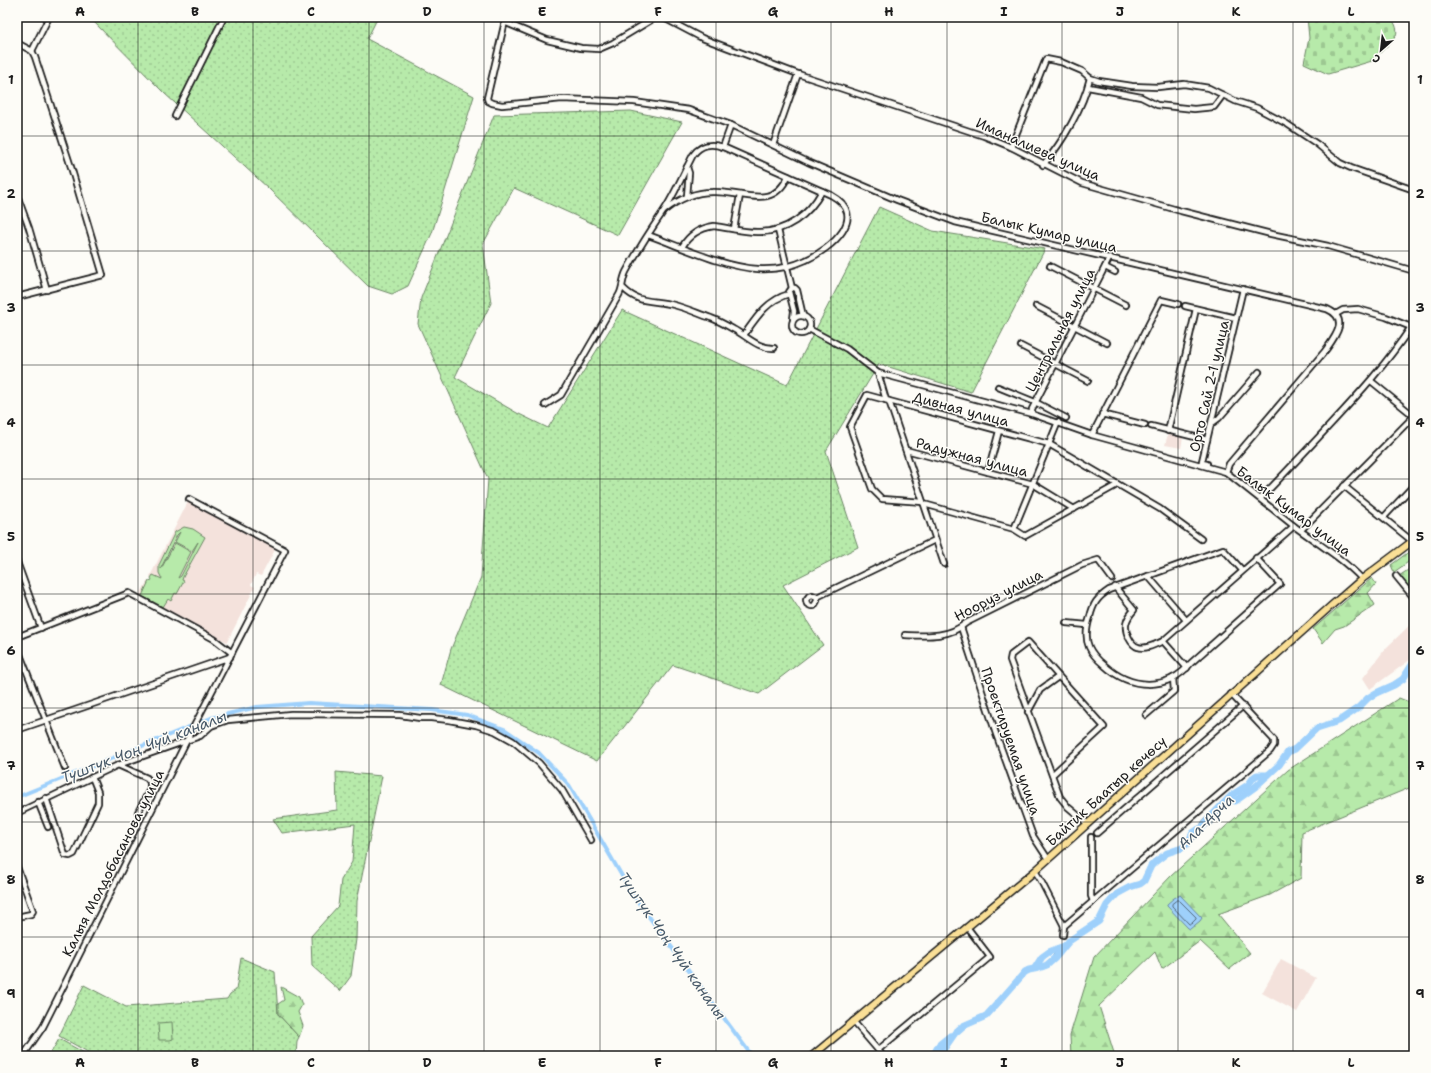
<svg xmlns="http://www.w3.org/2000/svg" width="1431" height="1073" font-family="'Shantell Sans',sans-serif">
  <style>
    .built { fill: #f4e2dc }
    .green { fill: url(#green-dots); stroke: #6a8363 }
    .forest { fill: url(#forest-firs); stroke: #6a8363 }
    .cemetery { fill: url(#cemetery-stones); stroke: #6a8363 }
    .pitch { fill: #b7eaaa; stroke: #6a8363; fill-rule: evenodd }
    .water { fill: #9ed0fb; stroke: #6a88a2 }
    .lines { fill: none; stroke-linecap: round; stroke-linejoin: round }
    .shore { stroke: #506475; stroke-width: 1 }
    .stream { stroke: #6a88a2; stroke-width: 1 }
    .canal { stroke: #9ed0fb; stroke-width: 4 }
    .river { stroke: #9ed0fb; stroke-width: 7 }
    .minor-casing { stroke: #1c1c1c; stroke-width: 8 }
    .major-casing { stroke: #1c1c1c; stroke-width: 9 }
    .minor { stroke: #fdfcf7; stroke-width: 4.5 }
    .major { stroke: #fadf96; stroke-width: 6 }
    .grid { fill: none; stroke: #1c1c1c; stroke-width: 1; stroke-opacity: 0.55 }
    .labels { text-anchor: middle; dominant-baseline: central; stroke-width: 3; stroke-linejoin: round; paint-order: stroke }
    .street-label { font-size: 14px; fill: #1c1c1c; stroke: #fdfcf7 }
    .water-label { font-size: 15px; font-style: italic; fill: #4a5b6a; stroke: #fdfcf7 }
    .neatline { fill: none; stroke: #1c1c1c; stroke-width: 1.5 }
    .grid-label { font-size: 13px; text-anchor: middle; font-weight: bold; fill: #1c1c1c }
  </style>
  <defs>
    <pattern id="green-dots" width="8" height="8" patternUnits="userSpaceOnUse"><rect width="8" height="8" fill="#b7eaaa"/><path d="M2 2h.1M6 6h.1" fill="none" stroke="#9dc892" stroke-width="1.8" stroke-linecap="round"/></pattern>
    <pattern id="forest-firs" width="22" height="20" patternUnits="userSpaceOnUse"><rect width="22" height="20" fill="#b7eaaa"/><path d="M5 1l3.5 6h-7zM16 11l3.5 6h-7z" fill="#9dc892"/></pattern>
    <pattern id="cemetery-stones" width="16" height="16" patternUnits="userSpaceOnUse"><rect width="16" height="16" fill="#b7eaaa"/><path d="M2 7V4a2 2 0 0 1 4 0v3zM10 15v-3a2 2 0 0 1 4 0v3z" fill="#9dc892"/></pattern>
  </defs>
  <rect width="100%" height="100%" fill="#fdfcf7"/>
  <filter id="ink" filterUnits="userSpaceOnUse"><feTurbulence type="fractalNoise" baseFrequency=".025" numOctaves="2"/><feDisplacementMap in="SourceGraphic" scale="8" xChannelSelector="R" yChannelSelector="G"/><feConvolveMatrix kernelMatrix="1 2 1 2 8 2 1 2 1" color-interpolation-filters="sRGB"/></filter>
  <g filter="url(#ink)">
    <g class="built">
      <polygon points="1168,434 1183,437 1181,448 1165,445"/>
      <polygon points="188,502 276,548 261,576 256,574 251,585 255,587 227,642 139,596 147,582 152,580 150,576"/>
      <polygon points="1412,623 1414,623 1414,657 1370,689 1363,678 1385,649"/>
      <polygon points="1281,959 1316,978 1297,1012 1262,993"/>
    </g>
    <g class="green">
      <polygon points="89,17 378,17 367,39 474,96 432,233 408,286 392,294 368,286 268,188 164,93"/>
      <polygon points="631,111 682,122 618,235 514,188 483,244 491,303 455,377 517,413 548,428 622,310 787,385 879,207 933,231 1045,249 971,392 879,364 826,451 858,547 783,585 823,645 759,694 673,665 597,761 441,685 451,649 481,577 488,479 418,324 421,298 494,115"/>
      <polygon points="336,772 382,776 357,901 356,939 351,976 340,991 312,966 311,936 338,906 341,880 352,862 355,824 282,833 273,819 337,810"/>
      <polygon points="241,958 275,972 278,1014 299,1037 297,1041 296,1056 95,1056 59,1036 84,985 126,1007 227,999 230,994 236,990"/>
      <polygon points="59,1039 90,1056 49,1056"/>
    </g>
    <g class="forest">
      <polygon points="1414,548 1414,558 1394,572 1391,565"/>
      <polygon points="1411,568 1414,570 1414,595 1399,576"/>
      <polygon points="1372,578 1376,584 1368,593 1375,605 1344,626 1335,629 1323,643 1313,629"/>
      <polygon points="1399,698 1414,704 1414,786 1302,832 1301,878 1270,895 1218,914 1250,953 1230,969 1200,941 1162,969 1155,952 1099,1006 1115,1056 1071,1056 1070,1035 1094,957 1171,876 1288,770"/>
      <polygon points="281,987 299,997 302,1005 298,1012 303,1026 299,1037 278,1014 278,1004 284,1000"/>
    </g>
    <path class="cemetery" d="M1307,17h84c4,7 9,14 3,22l-22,22 -44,13 -24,-11 5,-25z"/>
    <g class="pitch">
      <path d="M184,527l9,2 12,8 -22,40 -1,3 2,1 -7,13 -2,-1 -4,8 -3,-2 -5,8 -21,-11 7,-15 3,-1 -1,-2 2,-3 9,4 -3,-6v-8l16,-33zM180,532l-5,10 17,9 6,-9 -17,34 -3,2 13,-26 -16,-9 -14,26v-1l16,-33z"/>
      <polygon points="172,1022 173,1039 170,1040 159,1040 158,1023"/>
    </g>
    <polygon class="water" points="1180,895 1202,918 1200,921 1190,929 1188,928 1167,906 1167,904 1174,898"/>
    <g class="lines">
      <polygon class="shore" points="1177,900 1179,900 1196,917 1196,919 1191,924 1189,924 1172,906 1172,904"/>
      <g class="stream">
        <path d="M1199,829c2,-9 8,-14 16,-16"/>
        <path d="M1187,844l11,-7 4,-9c10,-1 17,-10 18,-20"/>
        <polyline points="1049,963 1056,950"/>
      </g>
      <polyline class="canal" points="17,797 211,718 257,707 309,703 432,710 467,715 504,729 539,753 569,785 633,895 752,1056"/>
      <g class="river">
        <polyline points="1228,799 1235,801 1237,800 1255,787 1268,775"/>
        <polyline points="1035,968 1042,957 1049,952 1064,946"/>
        <polyline points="933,1056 939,1045 950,1036"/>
        <polyline points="939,1056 955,1033 963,1026 986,1016 1004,996 1025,972 1029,970 1039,968 1047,965 1055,958 1069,941 1099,921 1107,905 1117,894 1130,887 1140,884 1144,881 1151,866 1155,862 1167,853 1182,848 1187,844 1193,833 1199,829 1202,828 1207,821 1223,804 1232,795 1248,785 1254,777 1257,775 1268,775 1279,765 1288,752 1295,749 1317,728 1339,721 1358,708 1368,698 1376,693 1394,685 1403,679 1414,662"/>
      </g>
      <defs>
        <g id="minor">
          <path d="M506,17l-19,81 1,3 4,2 10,2 60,-6 72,3 55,8 42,15 77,37 89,38 58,22 372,87c23,10 8,28 -2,42l-96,113 -3,8c23,18 45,36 68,54 23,17 48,32 68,53"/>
          <polyline points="662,17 702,38 798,74 984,136 1011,147 1082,183 1181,211 1271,234 1328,246 1414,271"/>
          <polyline points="504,22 547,40 581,48 599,49 613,43 656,17"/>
          <polyline points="17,43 32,51 49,17"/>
          <polyline points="1088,87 1141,97 1157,105 1194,109 1214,107 1223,95"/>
          <polyline points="175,116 224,17"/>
          <polyline points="773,145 798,74"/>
          <polyline points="723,147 731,125"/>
          <polyline points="1011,147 1046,59 1061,62 1082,71 1090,78 1099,81 1132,86 1158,87 1184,84 1209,88 1235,101 1257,108 1287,124 1317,144 1340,163 1351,168 1414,190"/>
          <path d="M1043,165c20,-23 40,-58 47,-87"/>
          <polyline points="17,195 29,228 47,290"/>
          <polyline points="687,196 689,173 687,167"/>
          <path d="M665,210c14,-11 29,-18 47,-18 29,-2 61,20 76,-16"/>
          <polyline points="734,229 740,195"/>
          <polyline points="778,230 792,288"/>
          <path d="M682,247c7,-12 18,-19 32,-21 15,2 29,6 43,6 29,1 52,-17 65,-41"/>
          <polyline points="1050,266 1126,305"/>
          <polyline points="1105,267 1115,272"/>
          <path d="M623,288c17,17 29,11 51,17 12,3 25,9 37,13 8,3 15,7 22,11 14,7 25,20 41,19"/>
          <polyline points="17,297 103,275 71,167 35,57 32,51"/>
          <polyline points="1036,306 1107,343"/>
          <polyline points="1185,306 1236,318"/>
          <polyline points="1336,314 1343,310 1358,309 1386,317 1411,327"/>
          <circle cx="801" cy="325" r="9"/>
          <polyline points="793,319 794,311 789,292 792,288 795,288 797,290 803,316"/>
          <polyline points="809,329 847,349 878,373 1032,414 1092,435 1226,472"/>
          <path d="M744,335c12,-17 23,-35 45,-41"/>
          <polyline points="1021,346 1088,381"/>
          <polyline points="878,373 886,400"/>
          <polyline points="1371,381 1414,416"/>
          <polyline points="998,387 1035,402 1066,418"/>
          <polyline points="889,401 944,564"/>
          <path d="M545,405l16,-10 58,-100c4,-7 3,-15 7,-23 11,-21 24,-41 37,-60 12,-18 20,-38 30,-57 8,-11 18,-12 30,-8l108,48c39,21 0,54 -25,65 -15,7 -31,10 -48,9 -35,-2 -76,-22 -110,-34"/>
          <polyline points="1032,414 1032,409 1110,257"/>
          <polyline points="1102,414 1145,425"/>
          <polyline points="1211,424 1219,418 1259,372"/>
          <polyline points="1151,426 1207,440"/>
          <polyline points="1168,431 1196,309"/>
          <polyline points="1092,435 1161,300 1178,304"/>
          <polyline points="906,450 1033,484 1074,509"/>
          <polyline points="1207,464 1202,463 1202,461 1243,289"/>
          <polyline points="988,472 999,431"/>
          <polyline points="1344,486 1412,541"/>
          <path d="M1261,498c23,-24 46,-48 69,-73 29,-31 57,-62 81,-98"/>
          <polyline points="923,502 882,499 872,489 850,427 867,395 1049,444 1160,509 1201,539"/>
          <polyline points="924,504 1014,529 1025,536 1115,486 1117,484"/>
          <polyline points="1384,517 1414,485"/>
          <polyline points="1014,529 1058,422"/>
          <polyline points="1301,530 1414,416"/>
          <polyline points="17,562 41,628"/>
          <path d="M1242,570l-19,-21 -114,41c-12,8 -16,14 -19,27 -3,9 -5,21 -1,30 3,7 9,13 15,18 26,24 63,27 87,-2l89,-79 -24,-26"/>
          <polyline points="1148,576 1186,620"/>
          <polyline points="1396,576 1414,598"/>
          <path d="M1115,587l19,23c-8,9 -11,17 -5,28 2,4 5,8 9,9 8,3 18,-3 25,-6l131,-115"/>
          <polyline points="817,597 817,601 814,606 811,606 807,604 806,600 809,596 812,595 817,597 935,540"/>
          <polyline points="1066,623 1087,625"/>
          <polyline points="961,627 996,734 1033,836 1048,859"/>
          <path d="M905,635c21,1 44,3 61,-12l116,-58 16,-5 14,19"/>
          <polyline points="17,637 129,593 214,639 232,653"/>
          <polyline points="1163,641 1187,668"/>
          <polyline points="17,647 65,768"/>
          <polyline points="1028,712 1040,690 1058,677"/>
          <polyline points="1146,715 1174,691 1173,678"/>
          <polyline points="17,730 230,657"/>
          <polyline points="118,765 147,778 150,782 150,789 138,812"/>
          <polyline points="1052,775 1104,727 1028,642 1011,655 1010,660 1060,797 1068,807 1088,824"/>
          <polyline points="46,798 65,855 70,856 74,854 98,803 98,792 92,777"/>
          <polyline points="38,802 48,827"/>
          <polyline points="17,813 118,765 200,736 211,726 228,720 291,714 400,715 420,718 431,718 449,720 476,725 495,731 513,741 539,763 562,790 591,840"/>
          <polyline points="1097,833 1243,706"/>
          <polyline points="1091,837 1091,896 1093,901"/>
          <polyline points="17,867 33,911 31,914 17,917"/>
          <polyline points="1035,871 1040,879 1064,926 1063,935"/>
          <polyline points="1064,926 1270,751 1274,745 1274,740 1231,694"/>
          <polyline points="853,1021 883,1056"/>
          <polyline points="878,1050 990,957 967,927"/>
          <polyline points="23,1056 43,1027 192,730 285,550 189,499"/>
        </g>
        <polyline id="major" points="812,1056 1035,871 1332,605 1362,579 1414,540"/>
      </defs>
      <use href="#minor" class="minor-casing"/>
      <use href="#major" class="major-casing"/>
      <use href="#minor" class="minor"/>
      <use href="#major" class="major"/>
    </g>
  </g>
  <path class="grid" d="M138,17v1039M253,17v1039M369,17v1039M484,17v1039M600,17v1039M716,17v1039M831,17v1039M947,17v1039M1062,17v1039M1178,17v1039M1293,17v1039M17,136h1397M17,251h1397M17,365h1397M17,479h1397M17,594h1397M17,708h1397M17,822h1397M17,937h1397"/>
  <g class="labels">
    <g class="street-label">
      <text transform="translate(1038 149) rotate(24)">Иманалиева улица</text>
      <text transform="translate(1049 232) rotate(13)">Балык Кумар улица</text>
      <text transform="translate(1060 330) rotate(-63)">Центральная улица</text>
      <text transform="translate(1209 386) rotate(-77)">Орто Сай 2-1 улица</text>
      <text transform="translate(961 409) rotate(15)">Дивная улица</text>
      <text transform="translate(972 457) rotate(15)">Радужная улица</text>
      <text transform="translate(1294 511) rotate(37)">Балык Кумар улица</text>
      <text transform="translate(998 595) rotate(-27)">Нооруз улица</text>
      <text transform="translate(1011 741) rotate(71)">Проектируемая улица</text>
      <text transform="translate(1106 791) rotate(-42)">Байтик Баатыр көчөсү</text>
      <text transform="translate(113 863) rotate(-63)">Калыя Молдобасанова улица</text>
    </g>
    <g class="water-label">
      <text transform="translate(144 747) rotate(-21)">Түштүк Чоң Чүй каналы</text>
      <text transform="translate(1206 822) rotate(-44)">Ала-Арча</text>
      <text transform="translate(672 946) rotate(55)">Түштүк Чоң Чүй каналы</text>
    </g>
  </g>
  <rect width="1431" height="1073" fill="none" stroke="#fdfcf7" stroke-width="44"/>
  <g transform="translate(1381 50) rotate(208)" stroke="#fdfcf7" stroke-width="3" paint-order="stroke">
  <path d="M0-3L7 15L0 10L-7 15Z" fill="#1c1c1c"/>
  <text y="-6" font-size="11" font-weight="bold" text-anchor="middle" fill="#1c1c1c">С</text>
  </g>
  <rect x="22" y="22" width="1387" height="1029" class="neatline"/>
  <g class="grid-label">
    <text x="80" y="16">A</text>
    <text x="195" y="16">B</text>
    <text x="311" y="16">C</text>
    <text x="427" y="16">D</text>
    <text x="542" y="16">E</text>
    <text x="658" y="16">F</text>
    <text x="773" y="16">G</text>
    <text x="889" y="16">H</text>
    <text x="1004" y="16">I</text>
    <text x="1120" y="16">J</text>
    <text x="1236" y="16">K</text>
    <text x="1351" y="16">L</text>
    <text x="11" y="84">1</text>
    <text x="1420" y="84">1</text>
    <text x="11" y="198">2</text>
    <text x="1420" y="198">2</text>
    <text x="11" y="312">3</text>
    <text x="1420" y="312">3</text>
    <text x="11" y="427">4</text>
    <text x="1420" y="427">4</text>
    <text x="11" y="541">5</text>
    <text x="1420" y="541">5</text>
    <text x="11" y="655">6</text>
    <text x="1420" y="655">6</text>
    <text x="11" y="770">7</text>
    <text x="1420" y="770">7</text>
    <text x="11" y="884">8</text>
    <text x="1420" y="884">8</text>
    <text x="11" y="998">9</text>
    <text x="1420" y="998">9</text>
    <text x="80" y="1067">A</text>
    <text x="195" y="1067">B</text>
    <text x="311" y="1067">C</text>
    <text x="427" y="1067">D</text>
    <text x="542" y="1067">E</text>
    <text x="658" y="1067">F</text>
    <text x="773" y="1067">G</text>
    <text x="889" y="1067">H</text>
    <text x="1004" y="1067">I</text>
    <text x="1120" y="1067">J</text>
    <text x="1236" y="1067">K</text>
    <text x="1351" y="1067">L</text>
  </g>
</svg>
